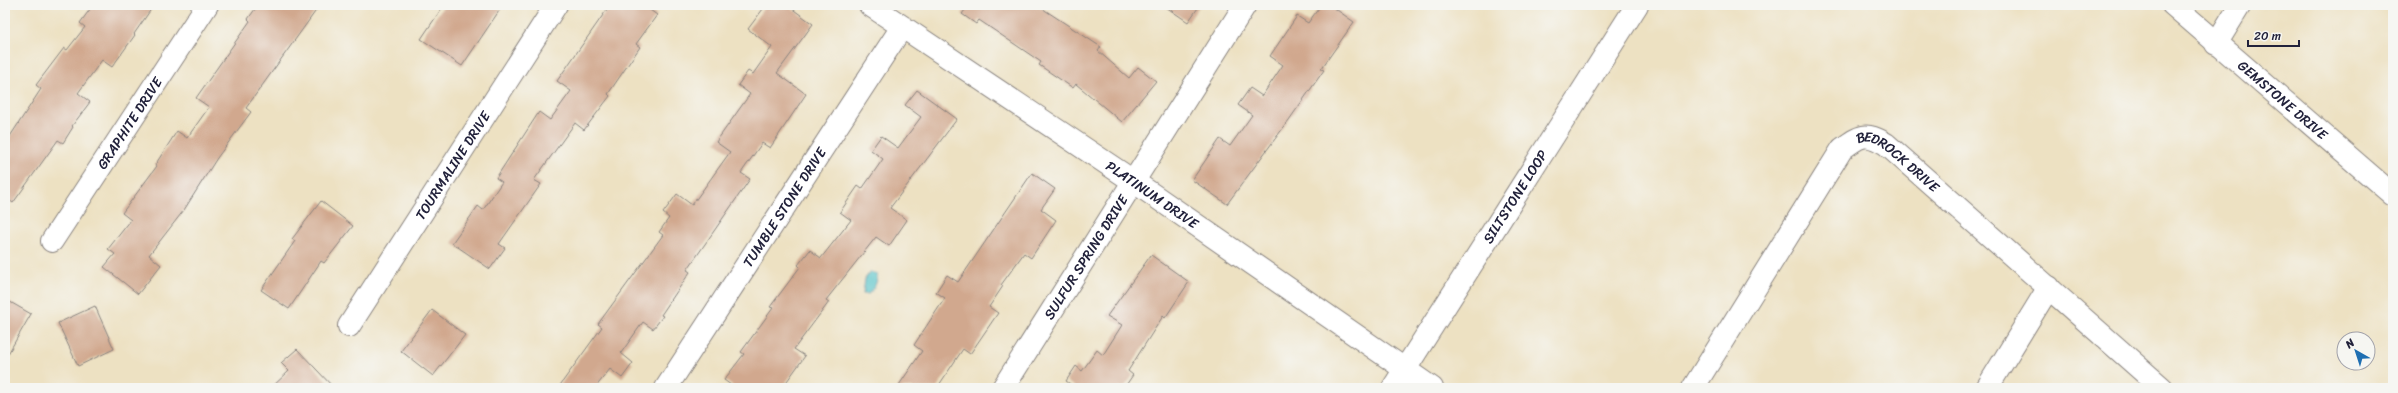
<svg xmlns="http://www.w3.org/2000/svg" width="2398" height="393" font-family="Sriracha,sans-serif">
  <style>
    .water { fill: #55c3c9; stroke: #3c7282 }
    .building { fill: #d1a88e }
    .lines { fill: none; stroke-linecap: round; stroke-linejoin: round }
    .minor-casing { stroke: #88827e; stroke-width: 24 }
    .minor { stroke: #fff; stroke-width: 22 }
    .labels { text-anchor: middle; dominant-baseline: central; stroke-width: 4; stroke-linejoin: round; paint-order: stroke }
    .street-label { font-size: 14px; fill: #22223b; stroke: #f6f6f2 }
  </style>
  <rect width="100%" height="100%" fill="#f6f6f2"/>
  <filter id="ink" filterUnits="userSpaceOnUse"><feTurbulence type="fractalNoise" baseFrequency=".025" numOctaves="2"/><feDisplacementMap in="SourceGraphic" scale="8" xChannelSelector="R" yChannelSelector="G"/><feConvolveMatrix kernelMatrix="1 2 1 2 8 2 1 2 1" color-interpolation-filters="sRGB"/></filter>
  <filter id="wash" filterUnits="userSpaceOnUse"><feTurbulence type="fractalNoise" baseFrequency=".012" numOctaves="4" result="noise"/><feDisplacementMap in="SourceGraphic" scale="16" xChannelSelector="R" yChannelSelector="G"/><feGaussianBlur stdDeviation="0.9" result="paint"/><feColorMatrix in="noise" values="0 0 0 0 0 0 0 0 0 0 0 0 0 0 0 0 0 1.4 0 .05"/><feComposite in="paint" operator="in"/></filter>
  <g filter="url(#wash)">
    <rect width="100%" height="100%" fill="#ede1c2"/>
    <path class="water" d="M870,272l7,2c1,7 -3,16 -9,20h-5l2,-15z"/>
    <g id="blocks">
      <g class="building">
        <polygon points="93,5 154,5 134,34 135,35 112,67 102,60 78,93 90,102 72,126 73,127 63,143 58,140 13,203 5,197 5,144 41,89 36,85 64,48 67,50 85,27 80,23"/>
        <polygon points="258,5 320,5 246,108 251,112 217,158 184,210 149,255 161,265 138,294 104,267 115,254 108,249 131,220 122,213 157,166 155,165 177,131 187,138 209,107 196,98 250,21 248,19"/>
        <polygon points="444,5 503,5 462,66 421,39"/>
        <polygon points="610,5 643,5 657,15 636,44 640,47 608,94 610,96 584,130 575,123 534,180 541,184 499,244 505,248 490,269 452,243 478,206 483,210 502,182 496,178 539,112 550,120 571,91 557,81"/>
        <polygon points="766,5 787,5 813,24 777,73 806,94 770,148 762,143 741,173 750,179 687,270 690,272 661,315 663,316 653,329 643,322 621,353 633,363 622,378 610,369 595,388 558,388 602,327 598,324 663,235 659,232 669,218 663,213 677,194 692,205 730,152 716,142 750,94 738,85 748,71 753,74 772,47 748,29"/>
        <polygon points="958,5 1037,5 1101,47 1098,51 1129,78 1138,67 1156,81 1122,122 1076,84 1073,88 1039,65 1041,62 979,20 976,24 962,14 965,10"/>
        <polygon points="1163,5 1200,5 1188,22"/>
        <polygon points="1321,5 1330,5 1354,22 1321,69 1324,70 1289,120 1227,204 1192,180 1220,139 1230,146 1252,115 1238,105 1250,88 1262,96 1283,65 1270,56 1297,16 1308,23"/>
        <polygon points="917,90 957,119 890,208 907,220 889,246 876,237 826,300 829,302 794,349 805,356 782,388 735,388 724,380 744,354 741,352 773,308 770,307 800,267 798,265 810,250 821,258 851,220 840,212 858,186 862,189 883,159 871,150 881,136 898,148 921,117 905,105"/>
        <polygon points="1032,173 1055,189 1041,209 1056,220 1031,258 1024,253 1001,285 1003,286 989,307 998,313 970,354 963,349 937,388 897,388 922,351 914,345 945,298 936,292 947,275 958,282"/>
        <polygon points="321,201 353,226 324,263 321,261 289,309 261,290 295,241 292,239"/>
        <polygon points="1151,255 1189,282 1165,318 1163,316 1128,371 1133,375 1124,388 1076,388 1066,381 1076,366 1082,371 1097,350 1103,355 1122,325 1107,316"/>
        <polygon points="5,299 31,314 5,359"/>
        <polygon points="95,306 114,349 78,366 58,323"/>
        <polygon points="432,310 465,335 433,376 401,351"/>
        <polygon points="297,349 334,388 271,388 289,371 281,363"/>
      </g>
    </g>
  </g>
  <g filter="url(#ink)">
    <use href="#blocks" fill-opacity="0" stroke="#88827e" stroke-width="1"/>
    <g class="lines">
      <defs>
        <g id="minor">
          <path id="s1" d="M870,5l263,176 299,207"/>
          <path id="s2" d="M2173,5l220,190"/>
          <polyline points="2216,44 2240,5"/>
          <path id="s3" d="M52,241l155,-236"/>
          <path id="s4" d="M349,326l207,-321"/>
          <path id="s5" d="M666,388l236,-361"/>
          <path id="s6" d="M1003,388l242,-383"/>
          <path id="s7" d="M1393,388l244,-383"/>
          <path id="s8" d="M1693,388l149,-239c19,-14 23,-17 44,-5l276,244"/>
          <polyline points="1987,388 2049,287"/>
        </g>
      </defs>
      <use href="#minor" class="minor-casing"/>
      <use href="#minor" class="minor"/>
    </g>
  </g>
  <g class="labels">
    <g class="street-label">
      <text stroke="none"><textPath href="#s2" startOffset="145">GEMSTONE DRIVE</textPath></text>
      <text stroke="none"><textPath href="#s3" startOffset="141">GRAPHITE DRIVE</textPath></text>
      <text stroke="none"><textPath href="#s4" startOffset="191">TOURMALINE DRIVE</textPath></text>
      <text stroke="none"><textPath href="#s8" startOffset="349">BEDROCK DRIVE</textPath></text>
      <text stroke="none"><textPath href="#s1" startOffset="340">PLATINUM DRIVE</textPath></text>
      <text stroke="none"><textPath href="#s7" startOffset="227">SILTSTONE LOOP</textPath></text>
      <text stroke="none"><textPath href="#s5" startOffset="216">TUMBLE STONE DRIVE</textPath></text>
      <text stroke="none"><textPath href="#s6" startOffset="155">SULFUR SPRING DRIVE</textPath></text>
    </g>
  </g>
  <rect width="2398" height="393" fill="none" stroke="#f6f6f2" stroke-width="20"/>
  <g transform="translate(2356 351) rotate(321)"><circle r="19" fill="#f6f6f2" stroke="#a1a1a9"/>
  <path d="M0-3L7 15L0 10L-7 15Z" fill="#1f6fb2"/>
  <text y="-6" font-size="11" font-weight="bold" text-anchor="middle" fill="#22223b">N</text>
  </g>
  <path d="M2248 40v6h51v-6" fill="none" stroke="#22223b" stroke-width="2"/>
  <text x="2254" y="40" font-size="12" fill="#22223b" stroke="#f6f6f2" stroke-width="3" paint-order="stroke">20 m</text>
</svg>
